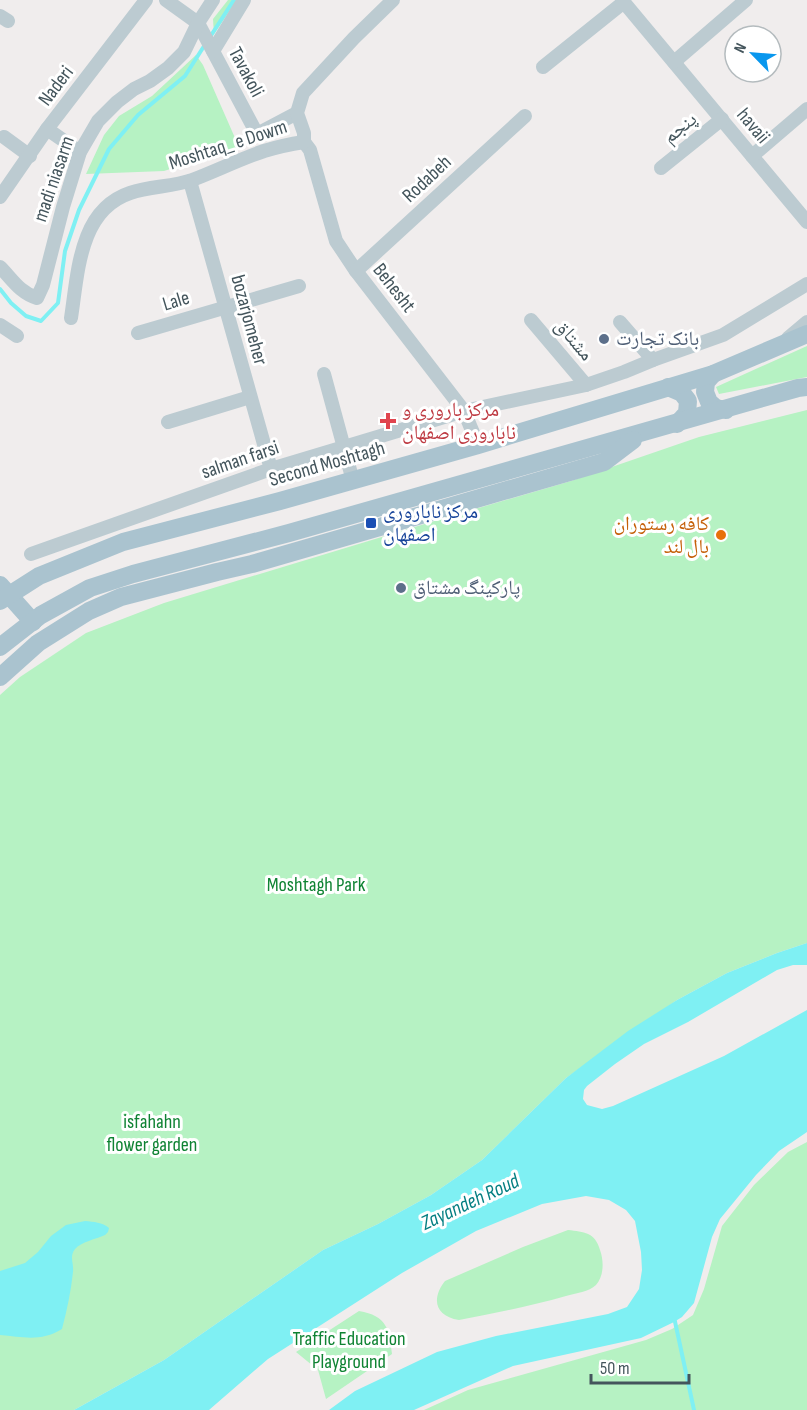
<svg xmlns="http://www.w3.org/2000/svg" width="807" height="1410" font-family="'Sofia Sans Condensed','Noto Naskh Arabic',sans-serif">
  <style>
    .green { fill: #b6f2c3 }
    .water { fill: #7ff0f3 }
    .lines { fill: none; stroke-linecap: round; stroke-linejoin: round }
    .stream { stroke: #7ff0f3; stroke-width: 4 }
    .minor { stroke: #bccbd1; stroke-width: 14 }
    .major { stroke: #aac3cf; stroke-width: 18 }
    .service-dot { fill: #5c6f8a; stroke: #fff; stroke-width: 2 }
    .health-dot { fill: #e0444e; stroke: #fff; stroke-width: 2 }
    .transit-dot { fill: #1a4fb4; stroke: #fff; stroke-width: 2 }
    .food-dot { fill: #e8710a; stroke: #fff; stroke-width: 2 }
    .labels { text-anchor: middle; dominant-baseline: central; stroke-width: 6; stroke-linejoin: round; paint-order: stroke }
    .street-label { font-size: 20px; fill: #44555c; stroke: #fff }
    .service-label { font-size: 20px; fill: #4e5e75; stroke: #fff; text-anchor: start }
    .health-label { font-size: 20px; fill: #be3a42; stroke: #fff; text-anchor: start }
    .transit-label { font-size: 20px; fill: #164399; stroke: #fff; text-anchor: start }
    .food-label { font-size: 20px; fill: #c56008; stroke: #fff; text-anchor: end }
    .park-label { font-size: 20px; fill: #0f8333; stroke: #fff }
    .water-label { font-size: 21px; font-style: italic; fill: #057f82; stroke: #fff }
  </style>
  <rect width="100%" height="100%" fill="#f0eded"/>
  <g class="green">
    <polygon points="228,0 237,0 214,34 213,19"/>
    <polygon points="196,55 203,65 239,147 164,171 86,174 104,135 119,116 152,96"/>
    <polygon points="807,346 807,377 719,394 716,387"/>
    <polygon points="807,410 807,943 777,953 727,973 677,1000 566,1078 482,1160 431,1195 378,1224 323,1250 164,1360 74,1410 0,1410 0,695 20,677 86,633 164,603 441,519 571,481 699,437"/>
    <polygon points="807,1142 807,1410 424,1410 468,1390 646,1340 672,1329 693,1315 704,1289 722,1226 754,1185 788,1152"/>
    <path d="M568,1230c16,2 27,2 32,20 4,11 4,26 -4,35 -7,7 -20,8 -30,11 -35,10 -71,17 -107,24 -24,-4 -28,-21 -14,-39l78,-34z"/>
    <path d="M359,1311c28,5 30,17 33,43l-66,45 -8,-29 -22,-18z"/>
  </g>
  <g class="water">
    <polygon points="807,943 807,965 793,965 777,970 688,1022 644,1044 615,1064 587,1086 584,1090 583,1099 587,1105 602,1109 613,1106 724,1056 807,1010 807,1132 779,1151 756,1175 720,1219 712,1237 694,1303 682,1317 674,1322 641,1338 513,1366 414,1410 329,1410 355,1391 437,1352 496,1336 608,1314 627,1307 639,1289 642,1270 641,1252 635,1221 626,1210 609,1200 586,1196 542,1204 476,1231 402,1273 268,1359 209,1410 74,1410 164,1360 323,1250 378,1224 431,1195 482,1160 566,1078 628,1031 677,1000 727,973 777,953"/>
    <path d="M85,1221c9,1 17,1 24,7l-1,4 -3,3c-9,4 -24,7 -30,14 -6,8 -1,14 -2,23 -2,19 -6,38 -11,57 -21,13 -39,8 -62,6v-64l25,-8 13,-11 13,-16 15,-11z"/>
  </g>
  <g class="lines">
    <g class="stream">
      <polyline points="210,37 234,0"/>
      <polyline points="0,289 11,303 26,316 41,321 58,303 65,251 79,210 109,149 138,115 185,76 206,43"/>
      <polyline points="674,1317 694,1410"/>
    </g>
    <g class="minor">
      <polyline points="166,0 198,23 257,134 297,113"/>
      <polyline points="622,0 807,222"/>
      <polyline points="0,16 8,21"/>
      <polyline points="213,51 244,0"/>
      <polyline points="674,62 746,0"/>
      <polyline points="543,67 624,2"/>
      <polyline points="47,129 80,152"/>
      <polyline points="4,137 30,156"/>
      <polyline points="304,142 310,150 336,241 356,271 464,411 478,445"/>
      <polyline points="752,156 807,109"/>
      <polyline points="661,168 722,119"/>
      <polyline points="190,181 271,469"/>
      <polyline points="0,197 47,129 146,0"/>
      <path d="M0,267c12,12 20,26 37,31l6,-13 20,-78 17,-55 18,-31 19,-19 17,-13 16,-8 18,-13 16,-16 14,-29 15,-23"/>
      <polyline points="356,271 525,116"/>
      <path d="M71,318c7,-45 8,-108 59,-125 20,-7 42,-6 62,-13 24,-9 48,-21 72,-29 13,-4 27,-7 40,-9v-9l-7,-20 6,-20 51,-55 39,-38"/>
      <polyline points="531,320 586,385"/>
      <polyline points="620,322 653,360"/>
      <polyline points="0,325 17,336"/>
      <polyline points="138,333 299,286"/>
      <polyline points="788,338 807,322"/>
      <polyline points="324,374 353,481"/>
      <polyline points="168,422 250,397"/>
      <polyline points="31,554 271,469 464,411 586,385 624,372 653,360 723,335 807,284"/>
    </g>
    <g class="major">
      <polyline points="713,374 706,382 705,392 709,402 716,408 726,410"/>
      <polyline points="668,387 682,393 688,401 687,413 677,424"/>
      <polyline points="0,585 33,622"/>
      <polyline points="0,601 39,576 123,542 280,501 478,445 713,374 807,334"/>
      <polyline points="0,647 41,615 90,588 133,574 289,533 798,388 807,387"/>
      <polyline points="0,677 38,643 89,611 121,597 217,572 252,564 604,462 633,440"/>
    </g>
  </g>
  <g class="service-dot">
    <circle cx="604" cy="339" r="6"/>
    <circle cx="401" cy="588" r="6"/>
  </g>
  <path class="health-dot" d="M385 412h6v6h6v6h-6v6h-6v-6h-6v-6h6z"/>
  <rect class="transit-dot" x="365" y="517" width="12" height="12" rx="3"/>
  <circle class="food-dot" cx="721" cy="535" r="6"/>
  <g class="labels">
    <g class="street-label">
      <text transform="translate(246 72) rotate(62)">Tavakoli</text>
      <text transform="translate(56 86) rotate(-53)">Naderi</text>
      <text transform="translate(753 126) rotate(50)">havaii</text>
      <text transform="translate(680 128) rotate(-39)">پنجم</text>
      <text transform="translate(228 145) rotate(-18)">Moshtaq_ e Dowm</text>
      <text transform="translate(54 179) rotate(-71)">madi niasarm</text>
      <text transform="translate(427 179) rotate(-43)">Rodabeh</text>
      <text transform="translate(394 288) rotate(52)">Behesht</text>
      <text transform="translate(176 301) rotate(-17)">Lale</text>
      <text transform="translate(249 320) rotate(75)">bozarjomeher</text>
      <text transform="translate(574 340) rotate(50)">مشتاق</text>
      <text transform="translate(240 460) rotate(-19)">salman farsi</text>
      <text transform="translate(327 464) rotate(-16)">Second Moshtagh</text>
    </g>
    <g class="service-label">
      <text x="616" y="339">بانک تجارت</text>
      <text x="413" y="588">پارکینگ مشتاق</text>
    </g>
    <g class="health-label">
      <text x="402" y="410">مرکز باروری و<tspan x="402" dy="23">ناباروری اصفهان</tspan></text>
    </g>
    <g class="transit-label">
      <text x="383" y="512">مرکز ناباروری<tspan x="383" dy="23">اصفهان</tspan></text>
    </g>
    <g class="food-label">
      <text x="709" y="524">کافه رستوران<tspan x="709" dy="23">بال لند</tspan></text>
    </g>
    <g class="park-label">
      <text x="316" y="885">Moshtagh Park</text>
      <text x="152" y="1122">isfahahn<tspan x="152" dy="23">flower garden</tspan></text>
      <text x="349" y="1339">Traffic Education<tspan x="349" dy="23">Playground</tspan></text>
    </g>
    <g class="water-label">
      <text transform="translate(470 1202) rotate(-25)">Zayandeh Roud</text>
    </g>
  </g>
  <g transform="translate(753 54) rotate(295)"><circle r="28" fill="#ffffff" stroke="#b4bbbe" stroke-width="1.5"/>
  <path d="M0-4.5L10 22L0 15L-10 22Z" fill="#0997ee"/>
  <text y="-9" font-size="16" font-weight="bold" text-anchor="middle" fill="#44555c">N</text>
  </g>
  <path d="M591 1374v9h98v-9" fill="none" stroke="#44555c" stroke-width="3"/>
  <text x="600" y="1374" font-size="18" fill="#44555c" stroke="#ffffff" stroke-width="4.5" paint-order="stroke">50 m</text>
</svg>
